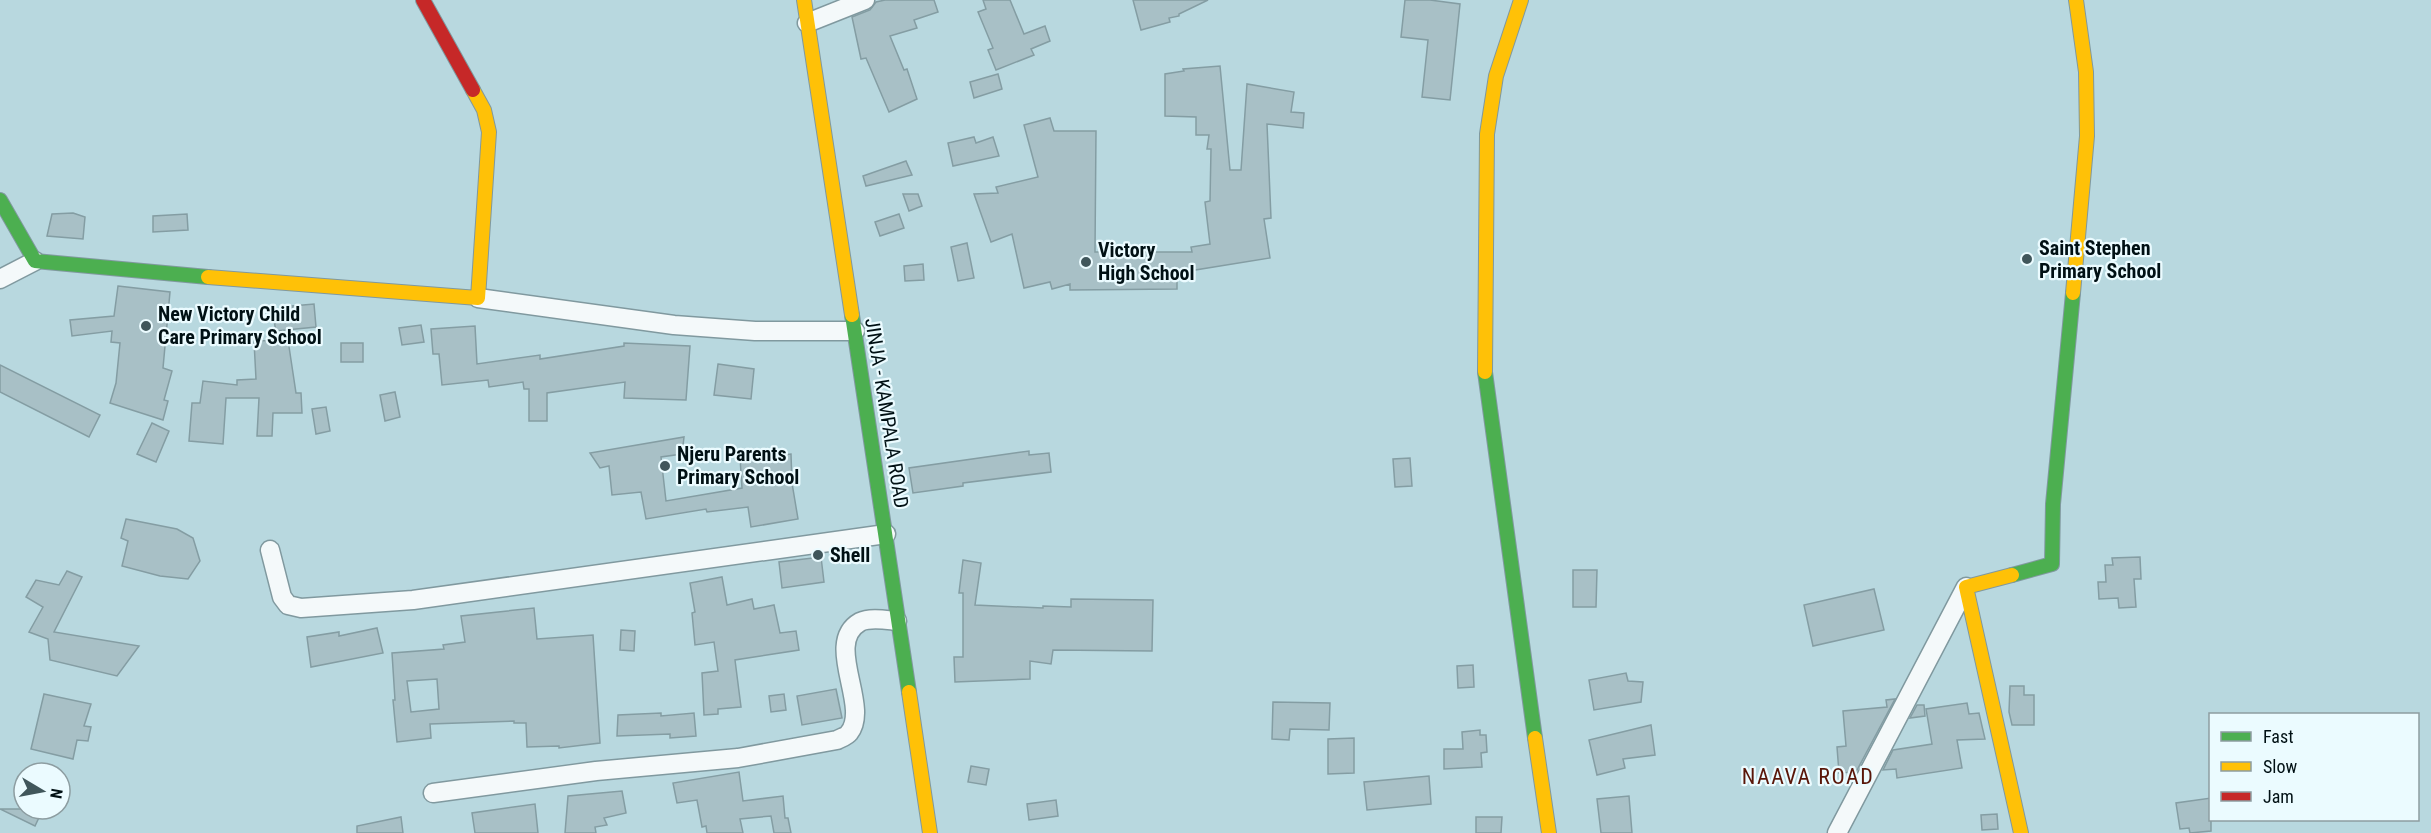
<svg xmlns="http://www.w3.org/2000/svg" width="2431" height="833" font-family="'Roboto Condensed',sans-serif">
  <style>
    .building { fill: #a8c0c6; stroke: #849da3; stroke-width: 1.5; fill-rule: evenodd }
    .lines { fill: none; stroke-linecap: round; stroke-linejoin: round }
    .street-casing { stroke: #80999f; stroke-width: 21 }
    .fast-casing { stroke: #80999f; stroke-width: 16 }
    .slow-casing { stroke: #80999f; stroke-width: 16 }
    .jam-casing { stroke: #80999f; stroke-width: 16 }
    .street { stroke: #f4f9fa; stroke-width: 18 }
    .fast { stroke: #4caf50; stroke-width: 14 }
    .slow { stroke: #ffc107; stroke-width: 14 }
    .jam { stroke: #c62828; stroke-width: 14 }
    .poi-dot { fill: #40565b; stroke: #ebfbff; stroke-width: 2 }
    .labels { text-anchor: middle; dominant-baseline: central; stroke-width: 4.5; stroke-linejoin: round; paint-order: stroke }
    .poi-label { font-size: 20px; font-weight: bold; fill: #001014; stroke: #ebfbff; text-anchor: start }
    .street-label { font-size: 20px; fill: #001014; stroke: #ebfbff }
    .quarter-label { font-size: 22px; letter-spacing: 1.5px; fill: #591609; stroke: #ebfbff }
  </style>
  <rect width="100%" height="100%" fill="#b8d8df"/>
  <g class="building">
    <polygon points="885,0 934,0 938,12 914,20 917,28 890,36 904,70 907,69 917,99 889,112 866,58 861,59 852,17 870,10 876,2"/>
    <polygon points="983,0 1010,0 1024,34 1045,26 1050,41 1031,49 1034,55 996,70 988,50 993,48 978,12 986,9"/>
    <polygon points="1133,0 1208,0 1179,14 1179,16 1169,18 1170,22 1141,30"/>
    <polygon points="1405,0 1430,0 1460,4 1450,100 1422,97 1428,40 1401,37"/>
    <polygon points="1220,66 1230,170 1241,170 1247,84 1294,92 1291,112 1304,113 1303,128 1267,124 1271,218 1264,219 1270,258 1177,273 1177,289 1070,290 1070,284 1052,289 1050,282 1024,288 1012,234 991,242 974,194 998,193 996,187 1038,177 1024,125 1050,118 1054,131 1096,131 1095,252 1192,252 1191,247 1210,244 1205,202 1210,201 1211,149 1207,149 1209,135 1196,135 1196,117 1165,116 1165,74 1184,71 1183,69"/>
    <polygon points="998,74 1002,89 974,98 970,82"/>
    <polygon points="974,137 976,143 993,137 999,156 953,166 948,143"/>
    <polygon points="906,161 912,175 866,186 863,176"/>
    <polygon points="903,194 918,194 922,206 909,211"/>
    <polygon points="73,213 85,217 83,239 47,236 52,214"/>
    <polygon points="187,214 188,230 153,232 153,216"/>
    <polygon points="899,214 904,228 880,236 875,222"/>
    <polygon points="967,243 974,278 958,281 951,247"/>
    <polygon points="923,264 924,280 905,281 904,266"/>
    <polygon points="118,286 170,292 163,368 172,371 164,400 168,401 163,420 110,403 116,383 120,343 111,342 112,331 72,336 70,320 114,316"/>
    <polygon points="314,304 316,327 276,331 273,316 292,313 292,306"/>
    <polygon points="421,325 424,342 402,345 399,328"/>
    <polygon points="475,326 477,364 540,355 540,359 624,346 624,343 690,346 686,400 624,398 625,382 547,393 547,421 529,421 529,389 524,389 523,382 489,387 488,380 442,385 439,354 433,354 431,329"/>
    <polygon points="288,340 296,393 301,393 302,413 273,413 272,436 257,436 259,398 226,398 223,444 189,441 192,403 200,403 203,381 237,385 237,380 256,379 254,341"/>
    <rect x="341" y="343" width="22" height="19"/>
    <polygon points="718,364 754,369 751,399 714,395"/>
    <polygon points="0,365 100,415 89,437 0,392"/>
    <polygon points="395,392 400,417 385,421 380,395"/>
    <polygon points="326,407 330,431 316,434 312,409"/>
    <polygon points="152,423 169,431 156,462 137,454"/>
    <polygon points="684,437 682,454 661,457 666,501 742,488 740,458 791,454 792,483 798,519 751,527 748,507 707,512 706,509 646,519 641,492 612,495 609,466 600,468 590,453"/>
    <polygon points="1029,451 1029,455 1049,453 1051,472 963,483 963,486 913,493 909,468"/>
    <polygon points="1410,458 1412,486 1395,487 1393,459"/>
    <polygon points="126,519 177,529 193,538 200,561 188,579 160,576 122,566 128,541 121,538"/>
    <polygon points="821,557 824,582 782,588 779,562"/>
    <polygon points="2140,557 2141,579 2134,579 2136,607 2119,608 2118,598 2099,599 2098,582 2106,582 2105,565 2113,565 2112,558"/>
    <polygon points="963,560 981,563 975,605 1043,608 1043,606 1071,607 1071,599 1153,600 1152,651 1053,650 1051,664 1030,661 1030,679 955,682 954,657 963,657 963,593 959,593"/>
    <polygon points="1573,570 1597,570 1596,607 1573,607"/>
    <polygon points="67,571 82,577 54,632 139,646 117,676 50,660 48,639 29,632 43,607 26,597 36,580 59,585"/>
    <polygon points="722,577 727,605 752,599 754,609 774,605 780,633 796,631 799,650 735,660 741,707 718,709 718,714 704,715 702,673 718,671 714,642 695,645 692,613 695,612 690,583"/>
    <polygon points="1874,589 1884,630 1813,646 1804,605"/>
    <path d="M534,608l3,31 56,-4 7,108 -41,5v-2l-32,1 -1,-24h-12v-2l-84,3 1,14 -34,4 -4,-42h2l-3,-47 52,-4 -1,-4 22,-3 -4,-26zM437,679l2,30 -28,3 -4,-31z"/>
    <polygon points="377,628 383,653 311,667 307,637 339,632 339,636"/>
    <polygon points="621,630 635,631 634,651 620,650"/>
    <polygon points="1473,665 1474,687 1458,688 1457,666"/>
    <polygon points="1626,673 1628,681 1643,682 1641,702 1594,710 1589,680"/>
    <polygon points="2010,686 2024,686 2024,695 2034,695 2034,725 2012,725 2009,712"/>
    <polygon points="836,689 842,718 802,725 797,696"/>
    <polygon points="44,694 91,704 84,726 91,727 88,741 77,740 73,759 31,749"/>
    <polygon points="784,694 786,710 771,712 769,696"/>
    <polygon points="1895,699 1856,772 1839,773 1837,747 1846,746 1843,711 1887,707 1886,700"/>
    <polygon points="1273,702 1330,703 1329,730 1290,729 1289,740 1272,739"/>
    <polygon points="1967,703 1969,714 1979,713 1985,739 1957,740 1962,768 1897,778 1896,769 1883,770 1893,750 1932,744 1926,709"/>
    <polygon points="1917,705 1924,705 1925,716 1910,718"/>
    <polygon points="661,713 661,716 694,713 696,736 670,738 670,734 617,736 618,715"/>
    <polygon points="1651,725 1655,755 1623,759 1625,768 1597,775 1589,740"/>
    <polygon points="1480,730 1480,735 1486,735 1487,752 1481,753 1482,767 1444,769 1444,749 1463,749 1462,732"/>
    <polygon points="1354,738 1354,773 1328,774 1328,739"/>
    <polygon points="971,766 989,769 986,785 968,782"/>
    <polygon points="739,772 743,801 783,796 785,818 788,818 791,833 774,833 771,816 740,819 743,833 707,833 706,826 702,827 697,800 677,803 673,783"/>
    <polygon points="1429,776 1431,804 1367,810 1364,782"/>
    <polygon points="622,791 626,813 604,818 607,825 595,827 596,833 565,833 568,796"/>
    <polygon points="1629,796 1632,833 1601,833 1597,799"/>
    <polygon points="2211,798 2211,831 2190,833 2189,828 2180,829 2176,803"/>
    <polygon points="1056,800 1058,816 1029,820 1027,804"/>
    <polygon points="535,804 538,833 475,833 472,813"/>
    <polygon points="0,809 43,809 35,826"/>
    <polygon points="1997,814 1998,829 1982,830 1981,815"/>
    <polygon points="401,817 403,833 357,833 357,826"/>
    <polygon points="1476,817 1502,817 1501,833 1476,833"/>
  </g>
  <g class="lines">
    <defs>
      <g id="street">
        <polyline points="807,23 865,0"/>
        <polyline points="0,279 35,261"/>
        <polyline points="478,298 674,325 755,331 855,331"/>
        <polyline points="270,550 282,597 288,605 301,608 413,600 886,534"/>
        <path d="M433,793l163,-22 142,-13 99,-18c4,-2 10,-4 12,-7 22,-27 -26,-90 11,-111 10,-5 26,-2 37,-1"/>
        <polyline points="1837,833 1966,587"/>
      </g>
      <g id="fast">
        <polyline points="0,200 35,261 208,277"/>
        <polyline points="852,315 909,692"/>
        <polyline points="1485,372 1535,738"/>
        <polyline points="2012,575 2052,564 2053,504 2073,293"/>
      </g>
      <g id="slow">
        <polyline points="804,0 852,315"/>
        <polyline points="208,277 478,298 489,132 484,110 473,90"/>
        <polyline points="2073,293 2087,136 2086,72 2076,0"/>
        <polyline points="1485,372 1487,134 1496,76 1521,0"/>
        <polyline points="2012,575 1966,587 2021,833"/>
        <polyline points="909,692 930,833"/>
        <polyline points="1535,738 1549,833"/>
      </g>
      <polyline id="jam" points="423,0 473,90"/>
    </defs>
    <use href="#street" class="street-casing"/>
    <use href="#fast" class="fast-casing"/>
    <use href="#slow" class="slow-casing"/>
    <use href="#jam" class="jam-casing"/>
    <use href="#street" class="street"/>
    <use href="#fast" class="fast"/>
    <use href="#slow" class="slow"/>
    <use href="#jam" class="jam"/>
  </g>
  <g class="poi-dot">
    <circle cx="2027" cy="259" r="6"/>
    <circle cx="1086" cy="262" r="6"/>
    <circle cx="146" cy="326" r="6"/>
    <circle cx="665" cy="466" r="6"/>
    <circle cx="818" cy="555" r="6"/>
  </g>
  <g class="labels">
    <g class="poi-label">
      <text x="2039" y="248">Saint Stephen<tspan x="2039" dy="23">Primary School</tspan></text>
      <text x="1098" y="250">Victory<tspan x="1098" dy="23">High School</tspan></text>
      <text x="158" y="314">New Victory Child<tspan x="158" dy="23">Care Primary School</tspan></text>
      <text x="677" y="454">Njeru Parents<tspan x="677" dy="23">Primary School</tspan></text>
      <text x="830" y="555">Shell</text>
    </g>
    <g class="street-label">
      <text transform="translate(887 413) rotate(81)">JINJA - KAMPALA ROAD</text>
    </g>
    <g class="quarter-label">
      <text x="1808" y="776">NAAVA ROAD</text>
    </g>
  </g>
  <rect x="2209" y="713" width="210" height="108" fill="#ebfbff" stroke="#8d9da1" stroke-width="1.5"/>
  <rect x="2221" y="732" width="30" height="9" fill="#4caf50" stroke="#8d9da1" stroke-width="1.5"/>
  <text x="2263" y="743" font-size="18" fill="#001014">Fast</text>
  <rect x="2221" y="762" width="30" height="9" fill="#ffc107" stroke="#8d9da1" stroke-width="1.5"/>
  <text x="2263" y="773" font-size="18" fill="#001014">Slow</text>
  <rect x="2221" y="792" width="30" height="9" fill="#c62828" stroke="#8d9da1" stroke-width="1.5"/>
  <text x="2263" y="803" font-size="18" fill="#001014">Jam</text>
  <g transform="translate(42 791) rotate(100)"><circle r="28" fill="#ebfbff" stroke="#8d9da1" stroke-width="1.5"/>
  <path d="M0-4.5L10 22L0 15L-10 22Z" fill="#40565b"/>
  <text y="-9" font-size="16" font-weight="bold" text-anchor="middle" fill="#001014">N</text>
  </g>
</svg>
